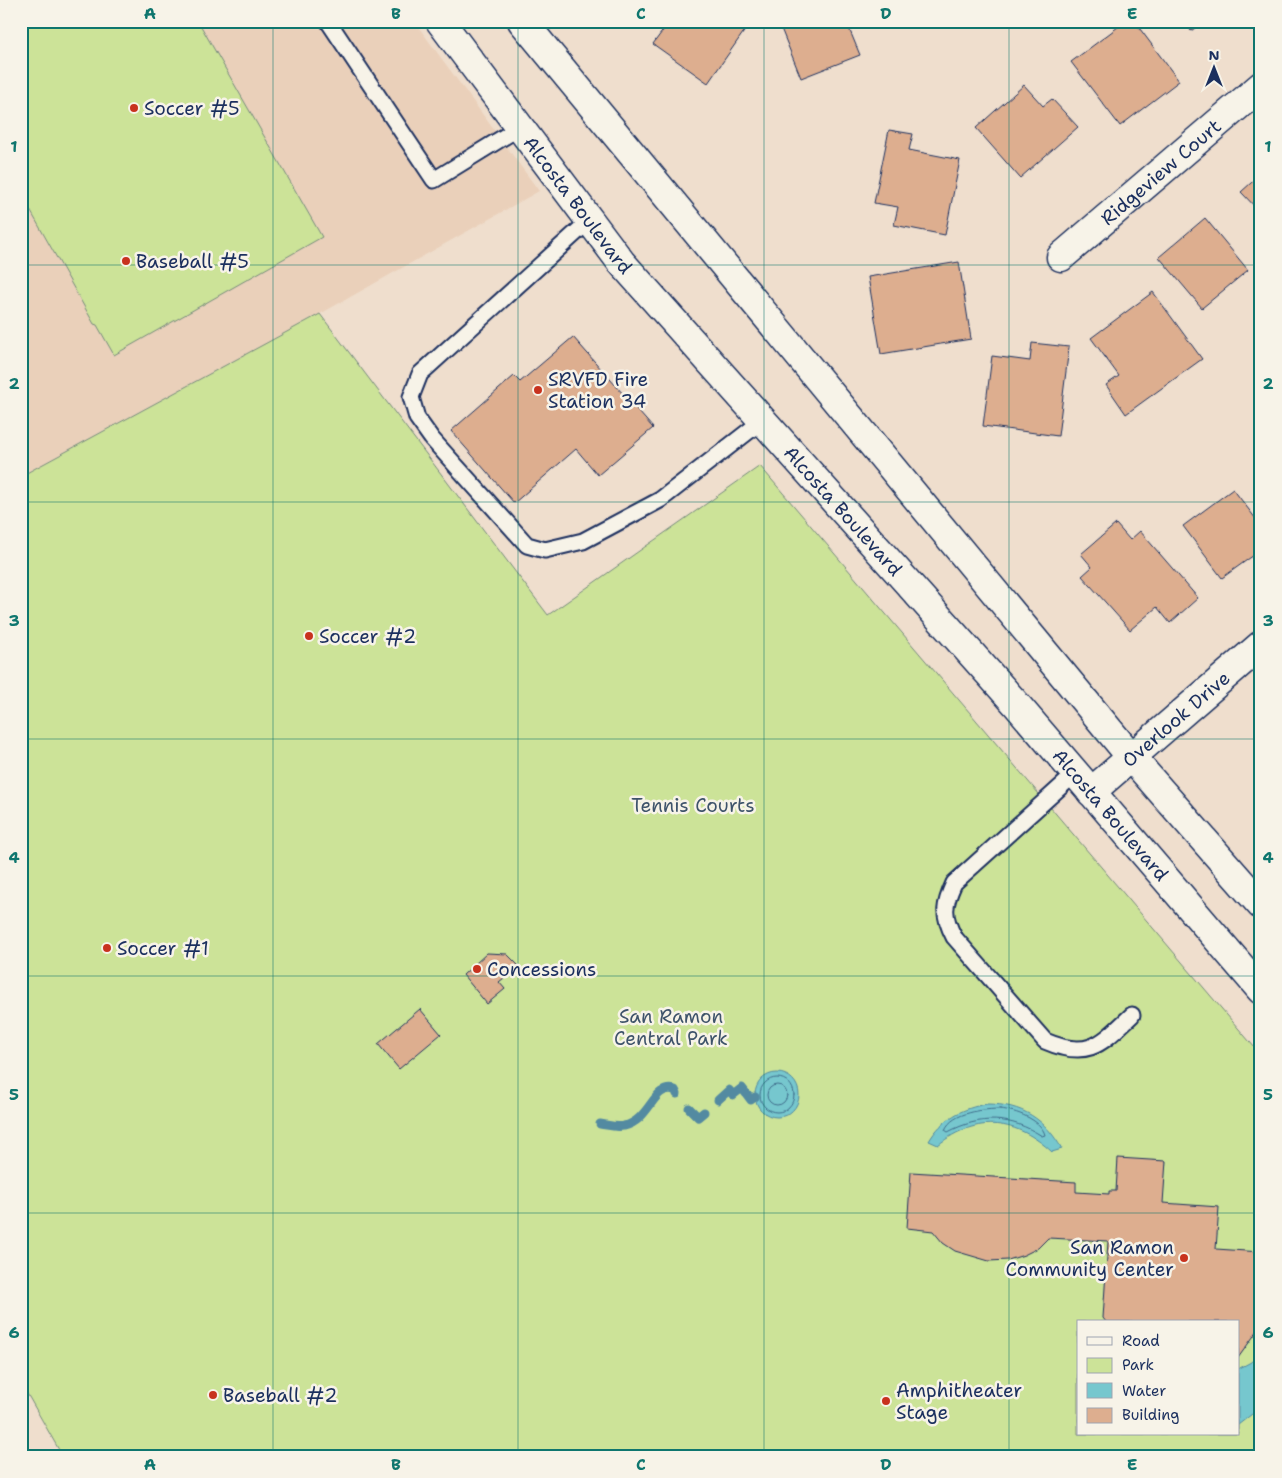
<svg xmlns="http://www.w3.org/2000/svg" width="1282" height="1478" font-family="'Shantell Sans',sans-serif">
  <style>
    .built { fill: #ead0ba }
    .green { fill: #cce398; stroke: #74897b; fill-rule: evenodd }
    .water { fill: #76c7ce; stroke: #528aa1 }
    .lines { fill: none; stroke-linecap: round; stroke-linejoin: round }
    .shore { stroke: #3f6c8b; stroke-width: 1 }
    .stream { stroke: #528aa1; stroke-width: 9 }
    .building { fill: #ddae8f; stroke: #1b2f5e }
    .service-casing { stroke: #1b2f5e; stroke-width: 19 }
    .minor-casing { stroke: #1b2f5e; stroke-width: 31 }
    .secondary-casing { stroke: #1b2f5e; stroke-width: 31 }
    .service { stroke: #f7f3e8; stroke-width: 15 }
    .minor { stroke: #f7f3e8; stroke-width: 28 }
    .secondary { stroke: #f7f3e8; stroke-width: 28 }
    .grid { fill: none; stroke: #0f766e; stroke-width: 1; stroke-opacity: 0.55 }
    .poi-dot { fill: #c8321e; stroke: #f7f3e8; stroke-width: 2 }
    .labels { text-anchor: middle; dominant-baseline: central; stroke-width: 5; stroke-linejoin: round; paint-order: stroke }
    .poi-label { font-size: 19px; fill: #1b2f5e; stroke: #f7f3e8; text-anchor: start }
    .street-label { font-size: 19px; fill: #1b2f5e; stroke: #f7f3e8 }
    .park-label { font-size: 19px; fill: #3e536a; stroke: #f7f3e8 }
    .neatline { fill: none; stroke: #0f766e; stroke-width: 2 }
    .grid-label { font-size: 16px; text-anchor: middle; font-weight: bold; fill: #0f766e }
  </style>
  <rect width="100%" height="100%" fill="#efdecd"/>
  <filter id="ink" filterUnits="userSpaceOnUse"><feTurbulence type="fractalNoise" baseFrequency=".02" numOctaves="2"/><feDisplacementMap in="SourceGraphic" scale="10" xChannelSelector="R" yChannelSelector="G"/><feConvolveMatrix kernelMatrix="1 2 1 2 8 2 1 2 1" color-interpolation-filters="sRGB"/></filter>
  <g filter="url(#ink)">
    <polygon class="built" points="21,21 414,21 539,191 320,314 21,476"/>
    <g class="green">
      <polygon points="21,21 198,21 322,237 114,355 97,325 94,324 21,194"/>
      <path d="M320,314l228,301 212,-149 501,589v402h-1198l-42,-74v-907zM1078,1322h160v112h-160z"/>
    </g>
    <g class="water">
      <circle cx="777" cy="1095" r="22"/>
      <path d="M987,1104c35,0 58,15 75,45l-10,3c-35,-33 -75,-38 -114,-7l-9,-4c13,-22 33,-33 58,-37z"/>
      <polygon points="1261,1351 1261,1407 1238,1425 1238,1369 1251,1362"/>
    </g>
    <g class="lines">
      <g class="shore">
        <circle cx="777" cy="1095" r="17"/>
        <circle cx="777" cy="1095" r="10"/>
        <path d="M1001,1109c14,2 40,10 44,26l-3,1c-31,-20 -62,-21 -94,-4l-3,-2c7,-18 39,-21 56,-21z"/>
      </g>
      <g class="stream">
        <polyline points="718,1100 729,1090 733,1095 742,1088 751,1100 755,1097"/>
        <polyline points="689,1108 698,1117 704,1112"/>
        <path d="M600,1124c8,1 16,4 24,2 27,-6 29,-43 51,-36l2,4"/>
      </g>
    </g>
    <g class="building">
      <polygon points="670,21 748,21 750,23 708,83 653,44"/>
      <polygon points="778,21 860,21 848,26 860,55 801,78"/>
      <polygon points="1126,21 1134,21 1179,81 1120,126 1071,62"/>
      <polygon points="1184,21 1204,21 1191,31"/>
      <polygon points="1024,85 1043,106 1052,99 1078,127 1020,178 976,128"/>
      <polygon points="889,130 913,134 909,150 960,160 945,235 894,225 898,207 874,203"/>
      <polygon points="1261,174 1261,213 1241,192"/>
      <polygon points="1205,218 1248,270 1202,308 1159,257"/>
      <polygon points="959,262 971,339 881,354 868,277"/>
      <polygon points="1153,292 1202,359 1126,414 1106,385 1119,376 1091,338"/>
      <polygon points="573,337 653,428 598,475 576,449 514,503 451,431 514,376 520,382"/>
      <polygon points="1032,343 1069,347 1058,436 983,426 992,356 1030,361"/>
      <polygon points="1233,489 1256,519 1261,516 1261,550 1222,578 1183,526"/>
      <polygon points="1116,524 1130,540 1140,531 1198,598 1170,623 1157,607 1130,630 1082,576 1092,567 1081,554"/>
      <polygon points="487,953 507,954 519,966 499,982 505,989 487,1004 463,975"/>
      <polygon points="420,1009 441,1034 399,1069 378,1044"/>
      <polygon points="1118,1158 1166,1161 1163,1203 1219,1207 1216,1249 1261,1252 1261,1326 1238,1358 1238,1322 1106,1322 1103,1318 1108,1241 1048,1238 1038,1248 1024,1255 1008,1260 989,1261 955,1251 943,1243 933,1231 907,1228 911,1172 1076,1182 1076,1192 1109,1194 1109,1191 1116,1191"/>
    </g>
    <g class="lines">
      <defs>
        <g id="service">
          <polyline points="328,21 434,180 520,127"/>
          <polyline points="590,220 420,374 411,397 417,418 432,439 527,545 545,550 583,541 660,500 763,420"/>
          <path d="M1076,773l-122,110c-10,22 -12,31 0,54l91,104c44,19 56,3 87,-26"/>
        </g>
        <g id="minor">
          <path id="s1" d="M1061,257l200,-171"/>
          <path id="s2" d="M1091,792l170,-147"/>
        </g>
        <g id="secondary">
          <path id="s3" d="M440,21l181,241 396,443 244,285"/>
          <polyline points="522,21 1132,758 1261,905"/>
        </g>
      </defs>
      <use href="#service" class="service-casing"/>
      <use href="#minor" class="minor-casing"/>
      <use href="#secondary" class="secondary-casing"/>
      <use href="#service" class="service"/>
      <use href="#minor" class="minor"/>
      <use href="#secondary" class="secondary"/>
    </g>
  </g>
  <path class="grid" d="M273,21v1436M518,21v1436M764,21v1436M1009,21v1436M21,265h1240M21,502h1240M21,739h1240M21,976h1240M21,1213h1240"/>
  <g class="poi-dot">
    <circle cx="134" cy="108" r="5"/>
    <circle cx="126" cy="261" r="5"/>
    <circle cx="538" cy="390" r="5"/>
    <circle cx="309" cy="636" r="5"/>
    <circle cx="107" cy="948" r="5"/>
    <circle cx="477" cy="969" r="5"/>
    <circle cx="1184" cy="1258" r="5"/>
    <circle cx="213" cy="1395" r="5"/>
    <circle cx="886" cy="1401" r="5"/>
  </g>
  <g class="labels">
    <g class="poi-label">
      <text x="144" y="108">Soccer #5</text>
      <text x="136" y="261">Baseball #5</text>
      <text x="548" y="379">SRVFD Fire<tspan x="548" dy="22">Station 34</tspan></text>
      <text x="319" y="636">Soccer #2</text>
      <text x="117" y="948">Soccer #1</text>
      <text x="487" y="969">Concessions</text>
      <text x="1174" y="1247" text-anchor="end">San Ramon<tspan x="1174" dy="22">Community Center</tspan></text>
      <text x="896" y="1390">Amphitheater<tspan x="896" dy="22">Stage</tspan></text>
      <text x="223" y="1395">Baseball #2</text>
    </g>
    <g class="street-label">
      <text stroke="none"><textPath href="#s1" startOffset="131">Ridgeview Court</textPath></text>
      <text stroke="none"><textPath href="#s3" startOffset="230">Alcosta Boulevard</textPath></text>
      <text stroke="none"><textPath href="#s3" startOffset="635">Alcosta Boulevard</textPath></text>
      <text stroke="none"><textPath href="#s2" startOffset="112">Overlook Drive</textPath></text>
      <text stroke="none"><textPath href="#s3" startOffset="1040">Alcosta Boulevard</textPath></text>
    </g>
    <g class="park-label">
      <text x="693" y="805">Tennis Courts</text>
      <text x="671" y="1016">San Ramon<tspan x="671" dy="22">Central Park</tspan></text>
    </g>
  </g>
  <rect width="1282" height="1478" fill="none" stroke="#f7f3e8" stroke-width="55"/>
  <rect x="1077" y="1320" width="162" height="115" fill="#f7f3e8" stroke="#9fa5b1"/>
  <rect x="1087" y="1337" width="25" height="8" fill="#f7f3e8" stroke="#9fa5b1"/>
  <text x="1122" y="1346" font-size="15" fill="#1b2f5e">Road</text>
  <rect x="1087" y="1358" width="25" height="15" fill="#cce398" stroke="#9fa5b1"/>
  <text x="1122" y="1370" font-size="15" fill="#1b2f5e">Park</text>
  <rect x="1087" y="1383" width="25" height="15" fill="#76c7ce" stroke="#9fa5b1"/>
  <text x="1122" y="1396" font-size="15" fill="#1b2f5e">Water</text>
  <rect x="1087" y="1408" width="25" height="15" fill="#ddae8f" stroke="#9fa5b1"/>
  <text x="1122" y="1420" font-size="15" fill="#1b2f5e">Building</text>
  <g transform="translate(1214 68)" stroke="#f7f3e8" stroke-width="4" paint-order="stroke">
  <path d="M0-4L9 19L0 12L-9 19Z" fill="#1b2f5e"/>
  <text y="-8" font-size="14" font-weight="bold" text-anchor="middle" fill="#1b2f5e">N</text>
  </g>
  <rect x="28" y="28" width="1226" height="1422" class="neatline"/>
  <g class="grid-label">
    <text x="150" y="19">A</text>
    <text x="396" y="19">B</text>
    <text x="641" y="19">C</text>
    <text x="886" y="19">D</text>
    <text x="1132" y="19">E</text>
    <text x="14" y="152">1</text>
    <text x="1268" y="152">1</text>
    <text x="14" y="389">2</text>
    <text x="1268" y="389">2</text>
    <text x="14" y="626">3</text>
    <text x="1268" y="626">3</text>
    <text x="14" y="863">4</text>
    <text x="1268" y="863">4</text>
    <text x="14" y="1100">5</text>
    <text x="1268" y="1100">5</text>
    <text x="14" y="1338">6</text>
    <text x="1268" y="1338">6</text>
    <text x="150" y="1470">A</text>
    <text x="396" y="1470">B</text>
    <text x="641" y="1470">C</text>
    <text x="886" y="1470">D</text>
    <text x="1132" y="1470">E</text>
  </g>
</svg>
